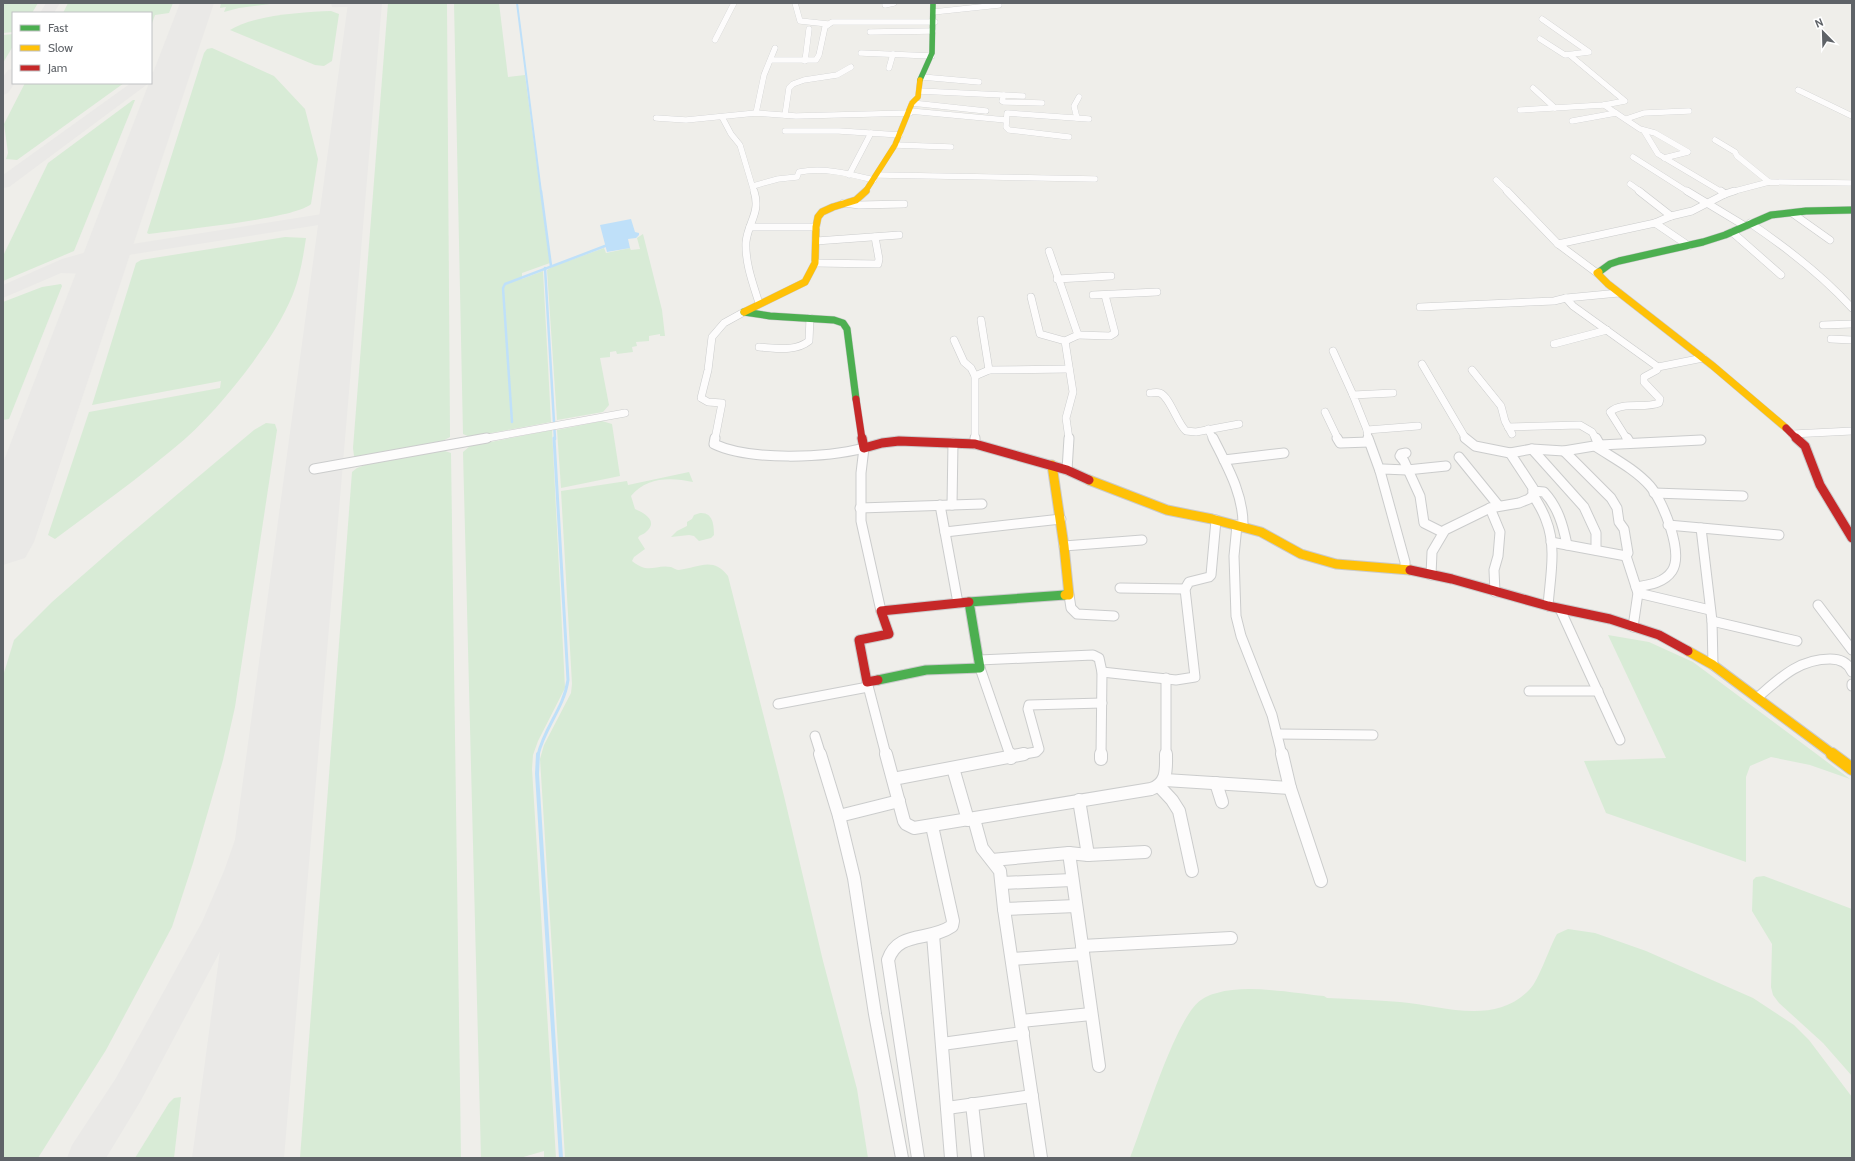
<svg xmlns="http://www.w3.org/2000/svg" width="1855" height="1161" font-family="Cabin,sans-serif">
  <style>
    .green { fill: #d8ebd6 }
    .water { fill: #bfe0f9 }
    .lines { fill: none; stroke-linecap: round; stroke-linejoin: round }
    .stream-far3 { stroke: #bfe0f9; stroke-width: 2 }
    .stream-far2 { stroke: #bfe0f9; stroke-width: 2.5 }
    .stream-far1 { stroke: #bfe0f9; stroke-width: 3 }
    .stream { stroke: #bfe0f9; stroke-width: 4 }
    .taxiway { fill: #eae9e7; fill-rule: evenodd }
    .runway { fill: #eae9e7; fill-rule: evenodd }
    .street-far3-casing { stroke: #cbcccc; stroke-width: 6 }
    .street-far2-casing { stroke: #cbcccc; stroke-width: 8 }
    .street-far1-casing { stroke: #cbcccc; stroke-width: 11 }
    .street-casing { stroke: #cbcccc; stroke-width: 14 }
    .fast-far2-casing { stroke: #cacacb; stroke-width: 6 }
    .fast-far1-casing { stroke: #cacacb; stroke-width: 8 }
    .fast-casing { stroke: #cacacb; stroke-width: 11 }
    .slow-far3-casing { stroke: #cacacb; stroke-width: 6 }
    .slow-far2-casing { stroke: #cacacb; stroke-width: 8 }
    .slow-far1-casing { stroke: #cacacb; stroke-width: 11 }
    .slow-casing { stroke: #cacacb; stroke-width: 14 }
    .jam-far1-casing { stroke: #cacacb; stroke-width: 8 }
    .jam-casing { stroke: #cacacb; stroke-width: 11 }
    .street-far3 { stroke: #fdfcfc; stroke-width: 5.5 }
    .street-far2 { stroke: #fdfcfc; stroke-width: 7 }
    .street-far1 { stroke: #fdfcfc; stroke-width: 9 }
    .street { stroke: #fdfcfc; stroke-width: 12 }
    .fast-far2 { stroke: #4caf50; stroke-width: 5.5 }
    .fast-far1 { stroke: #4caf50; stroke-width: 7 }
    .fast { stroke: #4caf50; stroke-width: 9 }
    .slow-far3 { stroke: #ffc107; stroke-width: 5.5 }
    .slow-far2 { stroke: #ffc107; stroke-width: 7 }
    .slow-far1 { stroke: #ffc107; stroke-width: 9 }
    .slow { stroke: #ffc107; stroke-width: 12 }
    .jam-far1 { stroke: #c62828; stroke-width: 7 }
    .jam { stroke: #c62828; stroke-width: 9 }
  </style>
  <rect width="100%" height="100%" fill="#efeeea"/>
  <g class="green">
    <polygon points="3,3 38,3 32,13 13,13 13,32 3,33"/>
    <polygon points="68,3 173,3 169,13 155,15 151,26 151,13 63,13"/>
    <polygon points="221,3 278,3 239,8 224,12 226,7 220,8"/>
    <polygon points="388,3 447,3 450,437 439,443 360,458 354,456 353,448"/>
    <polygon points="454,3 499,3 508,77 525,75 550,263 522,273 522,279 543,271 551,422 470,437 463,434"/>
    <path d="M331,11l8,3 -7,47 -8,5 -9,-1 -85,-35c24,-15 73,-18 101,-19z"/>
    <polygon points="13,34 13,46 3,63 3,35"/>
    <path d="M212,48l62,28 31,33 13,50 -7,45c-16,15 -133,26 -162,30l-2,-1 57,-180 3,-4z"/>
    <polygon points="25,83 124,83 17,160 6,159 8,153 4,124"/>
    <polygon points="133,100 135,100 74,251 3,281 3,256 48,163"/>
    <polygon points="643,234 662,310 665,336 660,336 660,334 649,336 649,341 636,342 637,346 632,347 633,352 617,354 616,351 610,352 610,357 600,358 609,405 603,412 557,420 547,270 554,266 604,248 606,253 630,248 631,250 640,249 637,238"/>
    <path d="M285,237l21,1c-3,20 -6,38 -13,56 -10,25 -25,47 -40,68 -23,31 -50,63 -80,87 -38,32 -78,60 -118,90l-7,-4 41,-123 131,-24 1,-7 -129,24 44,-142 5,-3z"/>
    <polygon points="61,284 62,286 9,419 3,420 3,302 42,287"/>
    <polygon points="602,421 612,424 620,476 561,488 557,430"/>
    <polygon points="266,423 275,424 277,430 235,707 223,760 193,863 172,927 106,1050 38,1158 3,1158 3,676 14,640 52,602 123,540 254,430"/>
    <polygon points="552,430 565,688 538,741 533,755 532,769 556,1158 544,1158 544,1151 520,1158 481,1158 463,452 470,446"/>
    <polygon points="442,450 451,453 461,1158 300,1158 352,472 357,468 365,465"/>
    <path d="M689,472l4,10c-22,-5 -47,-5 -62,14l4,13c9,4 24,12 11,23 -3,3 -6,2 -8,6l7,11 -11,8 -2,4c17,14 23,3 39,6 3,1 5,3 8,3 19,-2 34,-14 49,6l56,220 39,165 34,128 11,69h-303l-25,-399 4,-14 27,-52 1,-9 -11,-193 66,-10 1,4z"/>
    <path d="M700,513c13,-1 14,12 14,22l-3,3 -12,3 -5,-5 -5,-1 -18,2 6,-6 10,-5v-4l5,-3 2,-4z"/>
    <polygon points="1608,635 1649,642 1693,662 1850,779 1810,765 1771,757 1750,766 1746,777 1746,862 1606,813 1584,761 1666,758"/>
    <polygon points="1764,876 1852,909 1852,1076 1823,1043 1779,1003 1773,995 1771,987 1772,944 1752,911 1753,880 1756,877"/>
    <path d="M1568,929l27,4 51,18 107,47 41,27 15,15 43,57v61h-722c13,-32 46,-142 71,-158 4,-3 11,-6 16,-7 30,-9 76,0 107,3l3,2c24,1 49,2 73,4 44,4 95,24 130,-13 9,-9 19,-41 27,-55z"/>
    <polygon points="181,1097 174,1158 135,1158 169,1103 174,1098"/>
  </g>
  <polygon class="water" points="631,219 635,232 639,233 639,235 636,238 628,239 630,248 607,252 600,225"/>
  <g class="lines">
    <polyline class="stream-far3" points="517,3 541,192"/>
    <g class="stream-far2">
      <polyline points="541,191 551,266"/>
      <polyline points="545,268 555,439"/>
      <polyline points="512,422 503,288 505,284 605,246"/>
    </g>
    <path class="stream-far1" d="M538,755c6,-27 26,-47 30,-75l-14,-242"/>
    <polyline class="stream" points="538,754 537,774 561,1158"/>
    <g class="taxiway">
      <polygon points="46,3 60,3 54,13 40,13"/>
      <path d="M331,3h31l9,8 -2,3c-9,2 -10,-3 -17,-6 -6,-2 -14,0 -20,-1z"/>
      <polygon points="13,69 13,83 15,83 8,93 3,95 3,77 8,70"/>
      <path d="M162,71l10,2c3,4 4,11 0,15l-5,2 -5,-2 -3,-3v-5h-8v-8z"/>
      <polygon points="131,83 149,83 9,187 3,188 3,175"/>
      <polygon points="342,204 348,205 351,209 345,218 325,224 103,259 89,263 100,265 106,277 105,287 102,291 95,293 88,291 85,287 88,277 86,274 61,273 3,298 3,285 62,259 94,250 322,214 332,210 336,205"/>
      <polygon points="292,658 301,661 305,669 291,749 279,800 254,871 224,944 140,1102 106,1158 67,1158 72,1145 116,1078 202,922 224,871 249,800 263,749 279,669 283,661"/>
    </g>
    <g class="runway">
      <polygon points="180,3 214,3 34,542 25,558 3,565 3,463 149,83 151,83 151,78"/>
      <polygon points="348,3 382,3 284,1158 192,1158"/>
    </g>
    <defs>
      <g id="street-far3">
        <polyline points="795,3 800,21 828,24"/>
        <polyline points="885,5 894,3"/>
        <polyline points="933,12 999,5"/>
        <polyline points="870,32 933,31"/>
        <polyline points="1540,39 1565,55 1589,52 1542,19"/>
        <polyline points="715,40 734,3"/>
        <polyline points="861,53 932,56"/>
        <polyline points="771,60 816,60 819,55 825,27 832,22 935,22"/>
        <polyline points="805,61 809,29"/>
        <polyline points="889,68 893,54"/>
        <polyline points="922,77 979,82"/>
        <polyline points="1533,88 1555,108"/>
        <polyline points="1798,90 1852,116"/>
        <polyline points="919,91 1023,96"/>
        <polyline points="1004,95 1002,101 1004,102 1042,103"/>
        <polyline points="912,103 986,111"/>
        <polyline points="1604,105 1640,129 1655,133 1688,152 1664,158"/>
        <polyline points="1520,110 1604,105 1625,101 1571,56"/>
        <polyline points="910,111 1006,120"/>
        <polyline points="756,113 764,75 775,48"/>
        <polyline points="785,115 789,88 793,84 804,80 837,75 851,67"/>
        <polyline points="722,117 731,134 740,145 754,192"/>
        <polyline points="656,118 686,120 756,113 796,116 910,113"/>
        <polyline points="1077,118 1074,106 1079,97"/>
        <polyline points="1626,119 1644,113 1689,111"/>
        <polyline points="1572,121 1616,113"/>
        <polyline points="785,131 839,131 900,135"/>
        <polyline points="1644,131 1658,154 1722,192"/>
        <polyline points="1069,137 1009,130 1006,127 1007,113 1089,119"/>
        <polyline points="1715,140 1735,152 1737,156 1769,182"/>
        <polyline points="895,145 951,147"/>
        <polyline points="1633,157 1688,192"/>
        <polyline points="849,175 871,133"/>
        <polyline points="877,175 1095,179"/>
        <polyline points="1496,180 1508,192"/>
        <polyline points="1630,184 1641,192"/>
        <path d="M753,186l25,-7 19,-2 2,-5c25,-5 51,2 75,8"/>
        <polyline points="1731,192 1769,182 1852,183"/>
      </g>
      <g id="street-far2">
        <path d="M754,191c7,22 -6,31 -8,51 -1,21 7,42 13,61"/>
        <polyline points="1507,191 1558,244"/>
        <polyline points="1639,191 1671,216"/>
        <polyline points="1687,191 1745,226"/>
        <polyline points="1721,191 1725,194"/>
        <polyline points="844,203 859,205 904,204"/>
        <polyline points="1792,213 1830,240"/>
        <polyline points="1655,223 1689,246"/>
        <path d="M1750,223c37,25 72,52 102,85"/>
        <polyline points="750,227 816,227"/>
        <polyline points="1732,232 1781,275"/>
        <polyline points="816,241 899,235"/>
        <polyline points="1049,251 1078,335 1065,341"/>
        <polyline points="815,263 878,264 879,259 875,237"/>
        <polyline points="1597,273 1558,244 1655,223 1671,216 1692,211 1725,194 1734,191"/>
        <polyline points="1057,279 1111,276"/>
        <path d="M1619,293l-53,5 7,8 85,61 -1,3 -13,7v5l16,17 -1,4c-15,6 -37,-2 -49,9l17,27"/>
        <polyline points="1093,295 1157,292"/>
        <polyline points="1031,297 1040,334 1065,341 1073,392 1066,418 1069,439"/>
        <polyline points="1420,307 1554,301 1566,298"/>
        <polyline points="981,320 989,370"/>
        <polyline points="1823,325 1852,324"/>
        <polyline points="1078,335 1110,336 1115,333 1105,295"/>
        <polyline points="1831,339 1852,340"/>
        <polyline points="954,340 964,362 971,368 975,376 975,439"/>
        <polyline points="1554,344 1607,330"/>
        <path d="M759,347c17,1 36,5 50,-6l1,-23"/>
        <polyline points="1333,351 1353,395"/>
        <polyline points="1422,364 1466,439"/>
        <polyline points="1658,367 1703,358"/>
        <polyline points="1472,370 1501,406 1505,421 1512,434"/>
        <polyline points="975,376 989,370 1069,369"/>
        <path d="M1150,393c3,0 7,-1 10,0 10,4 17,30 26,38l10,1 43,-8"/>
        <polyline points="1325,412 1338,439"/>
        <polyline points="1508,427 1580,425 1592,432 1596,439"/>
        <polyline points="1208,429 1213,439"/>
        <polyline points="1367,430 1418,426"/>
        <polyline points="1792,434 1852,431"/>
        <polyline points="482,439 625,413"/>
        <polyline points="715,439 722,403 708,402 701,398 708,370 712,337 724,323 744,312"/>
        <polyline points="1368,439 1367,430 1353,395 1393,393"/>
      </g>
      <g id="street-far1">
        <path d="M715,438l-1,6c36,17 112,14 150,4"/>
        <polyline points="975,438 975,444"/>
        <path d="M1213,438c14,28 31,57 30,89"/>
        <polyline points="1337,438 1340,443 1369,442"/>
        <polyline points="1368,438 1380,471 1405,562 1405,569"/>
        <polyline points="1465,438 1475,446 1510,453"/>
        <polyline points="1596,438 1600,445"/>
        <polyline points="1627,438 1630,443"/>
        <path d="M1595,446c18,12 40,23 55,40 13,15 34,67 22,85 -8,12 -23,14 -36,16"/>
        <polyline points="864,448 861,473 861,521 881,611"/>
        <polyline points="1532,449 1584,507 1596,533 1596,550"/>
        <polyline points="1564,451 1611,498 1617,508 1619,522 1624,529 1628,553 1626,556 1638,593 1633,627"/>
        <polyline points="1406,453 1401,454 1400,456 1404,461 1420,496 1424,523 1442,532"/>
        <polyline points="1459,457 1498,505"/>
        <polyline points="1224,460 1284,453"/>
        <polyline points="314,469 487,438"/>
        <polyline points="1067,470 1069,438"/>
        <polyline points="1380,471 1383,469 1407,470 1446,466"/>
        <path d="M1533,491l11,1c14,15 19,33 23,53"/>
        <polyline points="1654,493 1743,496"/>
        <path d="M1533,495c5,8 10,16 13,25 11,27 4,58 2,86"/>
        <polyline points="940,505 958,603"/>
        <polyline points="952,505 953,443"/>
        <polyline points="860,508 982,504"/>
        <polyline points="1490,508 1500,532 1498,556 1494,570 1495,592"/>
        <polyline points="1237,525 1234,556 1236,616 1241,636 1272,715 1282,755"/>
        <polyline points="1668,525 1779,535"/>
        <polyline points="1701,528 1712,621 1713,665"/>
        <polyline points="945,532 1061,519"/>
        <polyline points="1551,542 1626,556"/>
        <polyline points="1064,546 1142,540"/>
        <polyline points="1431,575 1432,552 1445,530 1490,508 1519,503 1529,499 1533,495 1533,488 1510,453 1532,449 1564,451 1600,445 1701,440"/>
        <polyline points="1120,588 1185,589"/>
        <polyline points="1638,593 1710,610"/>
        <polyline points="1069,595 1071,608 1077,614 1114,616"/>
        <polyline points="1818,605 1852,650"/>
        <polyline points="1560,609 1620,740"/>
        <polyline points="1712,621 1797,641"/>
        <polyline points="979,660 1093,655 1099,658 1102,672 1101,755"/>
        <polyline points="980,668 1010,755"/>
        <polyline points="1102,672 1176,680 1195,677 1185,589 1189,582 1209,577 1211,575 1216,520"/>
        <polyline points="1166,678 1166,755"/>
        <polyline points="867,682 886,755"/>
        <polyline points="1852,684 1852,686"/>
        <polyline points="1529,691 1598,691"/>
        <path d="M1758,697c22,-19 41,-38 72,-38 10,0 18,3 22,13"/>
        <polyline points="778,704 868,687"/>
        <polyline points="1277,734 1373,735"/>
        <polyline points="815,736 821,755"/>
        <polyline points="1019,755 1036,752 1039,749 1028,709 1029,705 1102,703"/>
      </g>
      <g id="street">
        <polyline points="820,754 839,816 854,878 875,1014 902,1158"/>
        <path d="M886,754l18,67 2,3 8,4 237,-39c17,-6 15,-20 15,-35"/>
        <polyline points="1010,754 1011,758"/>
        <polyline points="1282,754 1290,788 1321,881"/>
        <polyline points="1101,759 1101,754"/>
        <polyline points="953,768 968,820"/>
        <polyline points="893,779 1024,754"/>
        <polyline points="1165,780 1290,788"/>
        <polyline points="1216,783 1222,802"/>
        <polyline points="1159,786 1172,800 1179,811 1192,871"/>
        <polyline points="1079,800 1088,855"/>
        <polyline points="839,816 899,801"/>
        <polyline points="974,819 982,848 1000,871 1004,909 1041,1158"/>
        <polyline points="1069,853 1099,1066"/>
        <polyline points="992,860 1069,853 1088,855 1145,852"/>
        <polyline points="1002,883 1072,880"/>
        <polyline points="1004,909 1076,906"/>
        <polyline points="933,935 951,1158"/>
        <polyline points="1082,946 1231,938"/>
        <polyline points="1012,959 1083,954"/>
        <polyline points="1021,1021 1091,1014"/>
        <polyline points="942,1044 1023,1033"/>
        <polyline points="972,1104 978,1158"/>
        <polyline points="947,1108 1032,1096"/>
        <path d="M918,1158l-30,-198c10,-30 41,-18 64,-34l1,-5 -21,-95"/>
      </g>
      <polyline id="fast-far2" points="920,80 932,53 933,3"/>
      <g id="fast-far1">
        <polyline points="1599,272 1610,264 1619,261 1703,242 1725,235 1771,215 1806,211 1852,210"/>
        <polyline points="744,312 770,316 834,320 843,323 847,329 856,399"/>
      </g>
      <polyline id="fast" points="878,680 926,670 980,668 969,602 1065,595"/>
      <polyline id="slow-far3" points="865,192 895,145 912,103 918,97 920,80"/>
      <g id="slow-far2">
        <polyline points="1599,272 1597,273 1608,284 1713,366 1786,428"/>
        <polyline points="744,312 805,282 815,263 816,227 818,217 822,212 833,207 856,200 866,191"/>
      </g>
      <g id="slow-far1">
        <polyline points="1052,465 1064,546 1069,595 1065,595"/>
        <polyline points="1089,480 1167,510 1212,519 1261,532 1301,554 1336,564 1410,570"/>
        <polyline points="1688,651 1713,665 1834,755"/>
      </g>
      <polyline id="slow" points="1832,754 1852,769"/>
      <g id="jam-far1">
        <polyline points="856,399 862,439"/>
        <polyline points="1786,428 1797,439"/>
      </g>
      <g id="jam">
        <polyline points="862,438 864,448 882,443 899,441 975,444 1067,470 1089,480"/>
        <polyline points="1796,438 1805,446 1820,485 1852,538"/>
        <polyline points="1410,570 1452,579 1548,606 1610,619 1659,635 1688,651"/>
        <polyline points="878,680 867,682 859,640 889,634 881,611 969,602"/>
      </g>
    </defs>
    <use href="#street-far3" class="street-far3-casing"/>
    <use href="#street-far2" class="street-far2-casing"/>
    <use href="#street-far1" class="street-far1-casing"/>
    <use href="#street" class="street-casing"/>
    <use href="#fast-far2" class="fast-far2-casing"/>
    <use href="#fast-far1" class="fast-far1-casing"/>
    <use href="#fast" class="fast-casing"/>
    <use href="#slow-far3" class="slow-far3-casing"/>
    <use href="#slow-far2" class="slow-far2-casing"/>
    <use href="#slow-far1" class="slow-far1-casing"/>
    <use href="#slow" class="slow-casing"/>
    <use href="#jam-far1" class="jam-far1-casing"/>
    <use href="#jam" class="jam-casing"/>
    <use href="#street-far3" class="street-far3"/>
    <use href="#street-far2" class="street-far2"/>
    <use href="#street-far1" class="street-far1"/>
    <use href="#street" class="street"/>
    <use href="#fast-far2" class="fast-far2"/>
    <use href="#fast-far1" class="fast-far1"/>
    <use href="#fast" class="fast"/>
    <use href="#slow-far3" class="slow-far3"/>
    <use href="#slow-far2" class="slow-far2"/>
    <use href="#slow-far1" class="slow-far1"/>
    <use href="#slow" class="slow"/>
    <use href="#jam-far1" class="jam-far1"/>
    <use href="#jam" class="jam"/>
  </g>
  <rect width="1855" height="1161" fill="none" stroke="#5f6368" stroke-width="8"/>
  <rect x="12" y="12" width="140" height="72" fill="#ffffff" stroke="#bfc1c3"/>
  <rect x="20" y="25" width="20" height="6" fill="#4caf50" stroke="#bfc1c3"/>
  <text x="48" y="32" font-size="12" fill="#5f6368">Fast</text>
  <rect x="20" y="45" width="20" height="6" fill="#ffc107" stroke="#bfc1c3"/>
  <text x="48" y="52" font-size="12" fill="#5f6368">Slow</text>
  <rect x="20" y="65" width="20" height="6" fill="#c62828" stroke="#bfc1c3"/>
  <text x="48" y="72" font-size="12" fill="#5f6368">Jam</text>
  <g transform="translate(1823 32) rotate(337)" stroke="#ffffff" stroke-width="3" paint-order="stroke">
  <path d="M0-3L7 15L0 10L-7 15Z" fill="#5f6368"/>
  <text y="-6" font-size="11" font-weight="bold" text-anchor="middle" fill="#5f6368">N</text>
  </g>
</svg>
